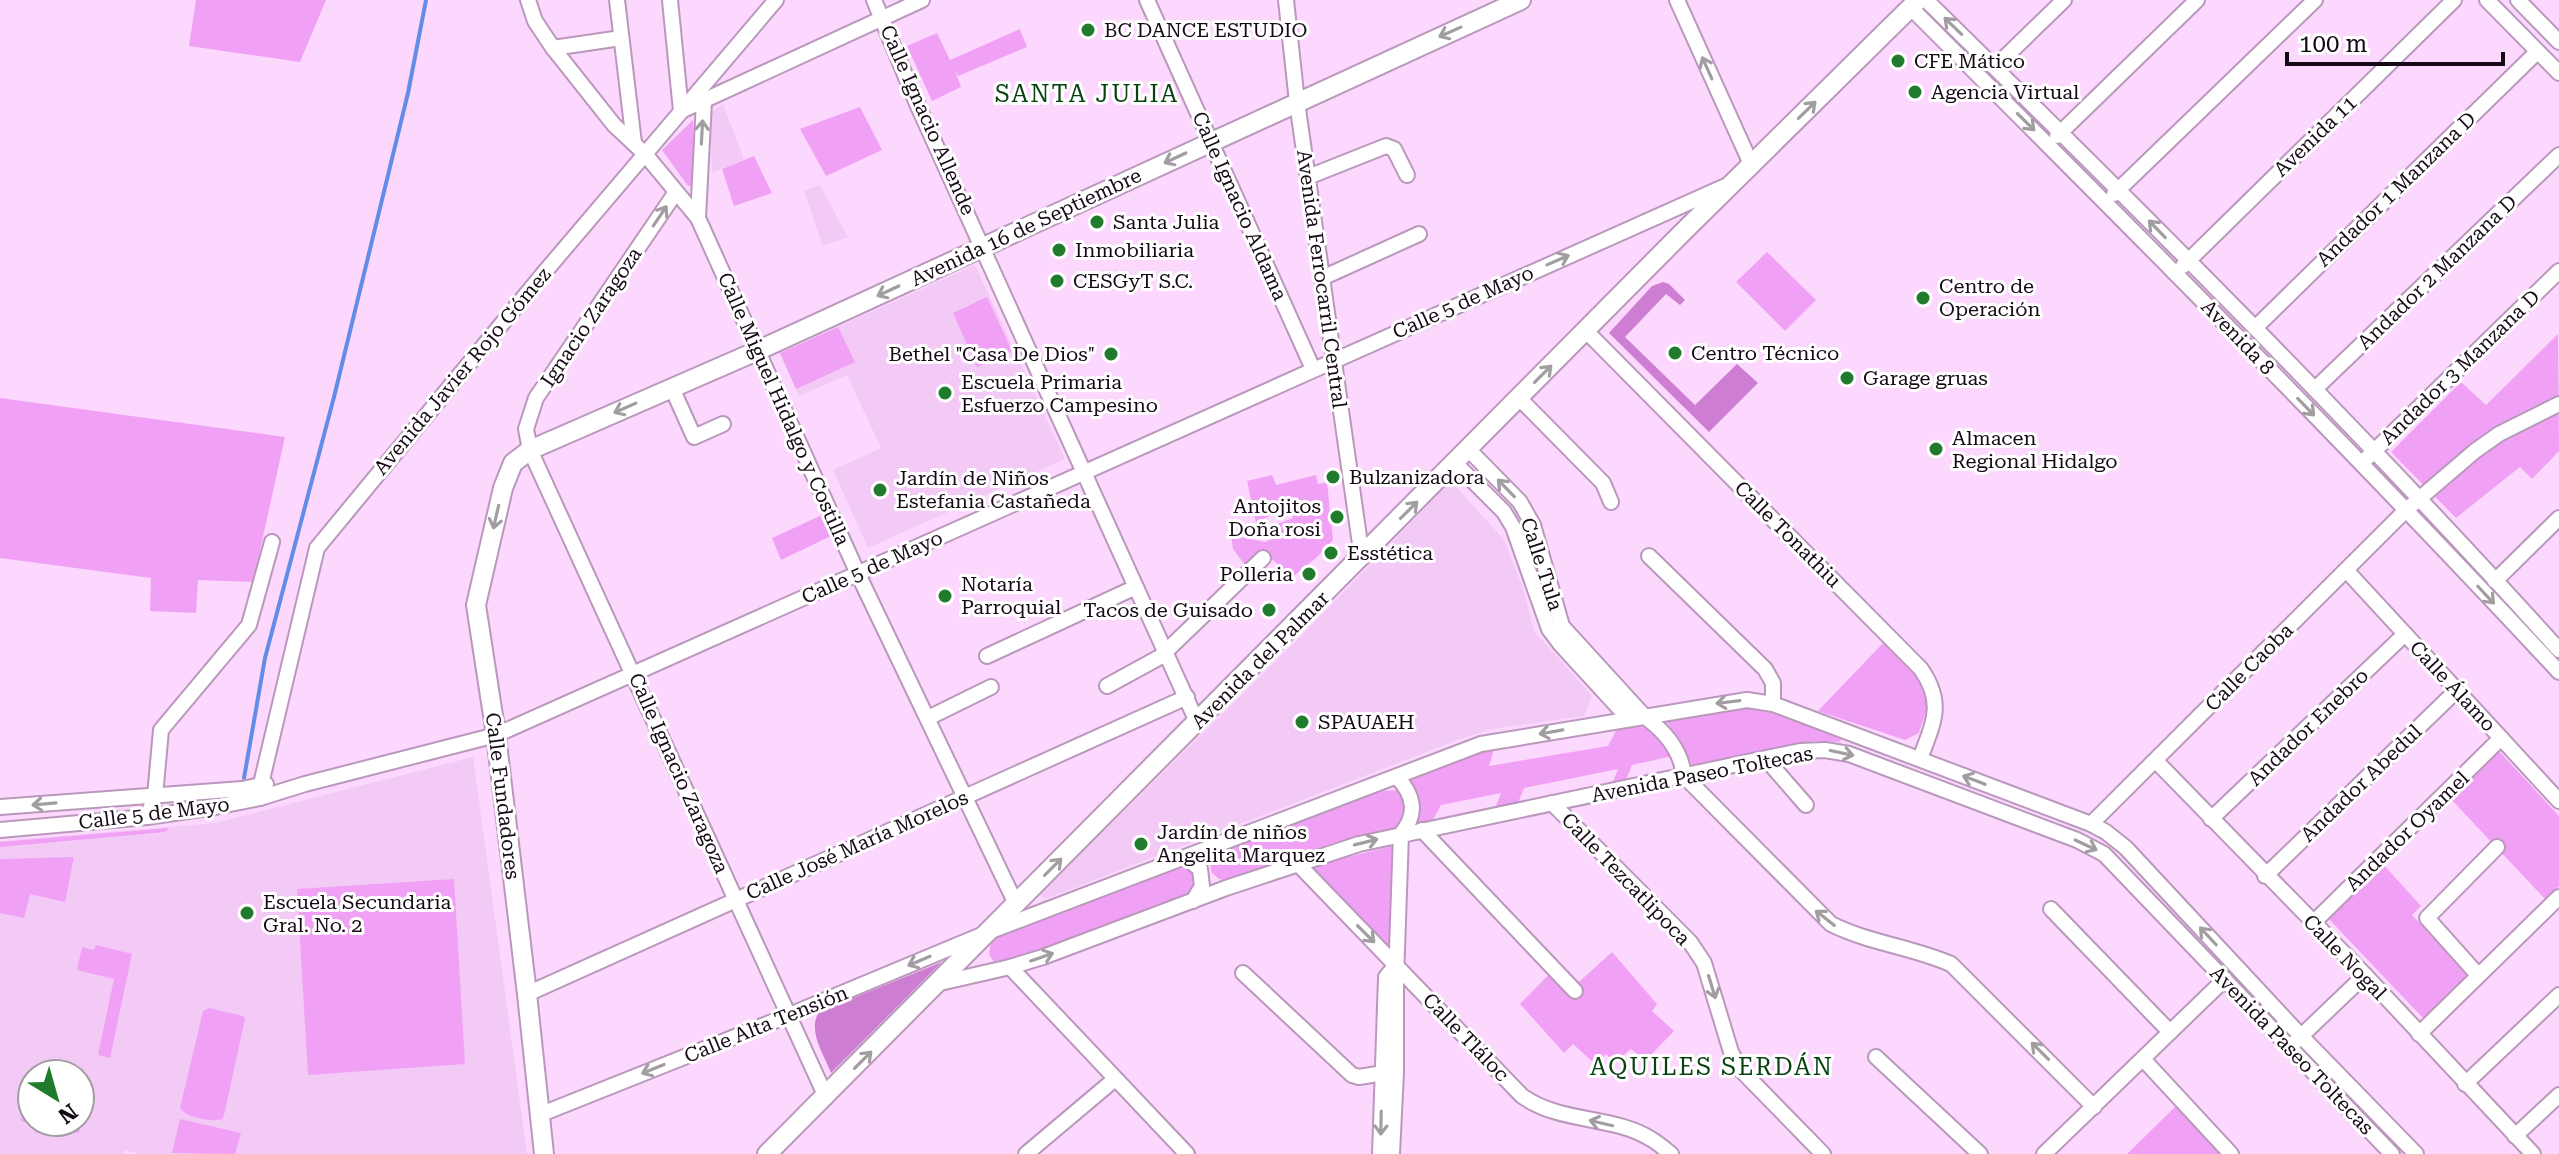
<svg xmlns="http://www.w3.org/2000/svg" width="2559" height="1154" font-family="'Roboto Serif',serif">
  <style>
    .built { fill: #f3c9f5; fill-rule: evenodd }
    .green { fill: #f1a1f5 }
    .forest { fill: #cd7ed2 }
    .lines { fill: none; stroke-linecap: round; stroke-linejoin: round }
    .stream { stroke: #638be8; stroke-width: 4 }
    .minor-casing { stroke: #ba98bc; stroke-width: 18 }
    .major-casing { stroke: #ba98bc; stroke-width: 22 }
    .minor { stroke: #fff; stroke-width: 14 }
    .major { stroke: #fff; stroke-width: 18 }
    .oneway { stroke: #a19da1 }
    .poi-dot { fill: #207c2c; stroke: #fff; stroke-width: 3 }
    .labels { text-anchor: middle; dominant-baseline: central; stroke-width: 6; stroke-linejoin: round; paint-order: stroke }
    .poi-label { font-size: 20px; fill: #150915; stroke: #fff; text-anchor: start }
    .street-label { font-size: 20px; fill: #150915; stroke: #fff }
    .quarter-label { font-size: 24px; letter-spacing: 2px; fill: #064310; stroke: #fff }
  </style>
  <rect width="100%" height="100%" fill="#fcd8fe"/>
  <g class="built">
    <polygon points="723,104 744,159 712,173 710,113"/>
    <polygon points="820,185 848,237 823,246 804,190"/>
    <polygon points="975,265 1065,459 868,548 833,470 881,448 847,375 799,396 780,353"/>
    <polygon points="1451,481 1504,540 1523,588 1534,631 1592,696 1584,716 1492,729 1463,738 1045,899 1040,894 1296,641"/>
    <path d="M473,757l54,397h-388l-14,-4 -2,4h-123v-313l215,-18zM32,1074h48v48h-48z"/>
  </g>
  <g class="green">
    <polygon points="196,0 326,0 300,62 189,46"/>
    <polygon points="1020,29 1027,47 958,76 955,71 961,87 932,101 907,46 937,33 950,60"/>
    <polygon points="860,107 882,150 826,176 800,129"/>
    <polygon points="693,120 694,179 693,185 688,186 662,150"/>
    <polygon points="754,156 772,193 734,206 722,169"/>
    <polygon points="1767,252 1816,300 1785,331 1736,282"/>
    <polygon points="987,297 1012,351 977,367 953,313"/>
    <polygon points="838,327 855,362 796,389 780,353"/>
    <polygon points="2558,334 2559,451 2532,479 2520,467 2456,518 2391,452 2461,382 2486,405"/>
    <polygon points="0,398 285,437 253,582 198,580 196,613 150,611 151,578 0,558"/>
    <polygon points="1272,475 1276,485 1316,475 1318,484 1327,482 1333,540 1316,558 1291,578 1263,550 1245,565 1233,549 1231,535 1265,542 1279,536 1277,524 1293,518 1289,506 1256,523 1247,481"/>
    <polygon points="822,515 831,536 781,560 772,538"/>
    <path d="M1884,642c15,15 39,33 43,54 2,12 -5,26 -8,37l-14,7 -87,-29z"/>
    <path d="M1738,707c36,3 70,19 104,31l-2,4 -25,-1 -123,25 -11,-24 -16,-22z"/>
    <path d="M1634,725c21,3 27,15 39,31l-41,9 -6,15 -13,2 5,-13 -94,19 -6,15 -23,6 6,-16 -60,12 -8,15 -20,4c11,-16 8,-31 -6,-45l87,-30 -5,17 119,-20 9,-17z"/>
    <polygon points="2498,750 2559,816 2559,886 2545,899 2448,796"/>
    <path d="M1398,790c9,12 7,28 -4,38l-61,15 -101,38 -13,-2 -7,-6c-2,-7 -3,-12 2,-18 11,-14 142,-55 169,-64z"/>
    <polygon points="169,828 165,832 0,847 0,842"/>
    <polygon points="1392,846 1393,952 1309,870 1328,862"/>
    <polygon points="74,857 65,902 30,894 24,918 0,913 0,859"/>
    <polygon points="2382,863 2421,906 2412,915 2470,976 2424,1019 2326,916"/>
    <polygon points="1183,865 1189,867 1198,878 1193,893 1005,964 995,963 989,955 991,941 998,934"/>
    <polygon points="454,879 465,1064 308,1075 297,889"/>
    <polygon points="96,945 132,954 110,1058 98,1055 114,979 77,970 82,947 94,950"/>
    <polygon points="1612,952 1657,1004 1652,1011 1674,1031 1645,1061 1631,1049 1615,1062 1606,1054 1596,1065 1573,1044 1564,1053 1520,1004 1560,963 1579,982"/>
    <path d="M209,1008l34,8 2,3 -21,96 -2,4c-12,3 -35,-1 -42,-11l23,-97z"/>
    <polygon points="28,1086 32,1086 32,1122 80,1122 80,1097 86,1098 79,1133 21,1121"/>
    <polygon points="2177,1105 2223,1154 2127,1154"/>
    <polygon points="180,1119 241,1133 235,1154 172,1153"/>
  </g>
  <g class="forest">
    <polygon points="1663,282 1669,284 1685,300 1680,305 1666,294 1625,337 1695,405 1737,364 1758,383 1709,432 1609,333 1652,286"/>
    <path d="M942,962l-111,111c-7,-19 -24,-42 -12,-61z"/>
  </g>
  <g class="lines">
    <polyline class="stream" points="244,778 265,658 334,397 408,93 426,0"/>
    <defs>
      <g id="minor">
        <polyline points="528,0 535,21 553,48 614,125 645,154 698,218 858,574 1016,904"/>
        <polyline points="617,0 634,143"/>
        <polyline points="670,0 681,111 922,0"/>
        <polyline points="874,0 918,106 1197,722"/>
        <polyline points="1147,0 1313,369"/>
        <polyline points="1286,0 1297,102 1362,558"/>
        <polyline points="1677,0 1751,164"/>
        <path d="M1926,0c216,212 430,425 633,650"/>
        <polyline points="2487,0 2559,73"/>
        <polyline points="2518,0 2559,42"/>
        <path d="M1911,8c219,219 437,437 648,664"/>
        <polyline points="553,48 621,38"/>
        <polyline points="1995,67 2064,0"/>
        <polyline points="2057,136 2197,0"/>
        <polyline points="1308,177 1386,146 1394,149 1407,175"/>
        <polyline points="676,192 536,398 526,429 530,450 826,1097"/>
        <polyline points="2114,194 2315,0"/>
        <polyline points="698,218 704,101"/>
        <polyline points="2183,266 2454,0"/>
        <polyline points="1322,278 1419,234"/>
        <polyline points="2256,327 2537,52"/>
        <path d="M1586,331l335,338c24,35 12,54 -1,90"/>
        <polyline points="672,388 694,437 723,424"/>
        <polyline points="2315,389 2559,155"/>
        <polyline points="1519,398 1603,483 1611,502"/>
        <path d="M1469,450l51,52 13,23 29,101 83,91c21,15 36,33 39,59l147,148c38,19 81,23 120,40l143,143"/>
        <polyline points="2367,458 2559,271"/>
        <polyline points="1455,463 1504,512 1513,527 1549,629 1561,645 1628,718"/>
        <polyline points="1649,556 1765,669 1773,683 1773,704"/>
        <polyline points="2346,570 2559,801"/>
        <polyline points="2495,581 2559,518"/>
        <polyline points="987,656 1136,587"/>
        <polyline points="1107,686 1160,657 1263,558"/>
        <polyline points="928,718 991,687"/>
        <polyline points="1766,759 1806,805"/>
        <polyline points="2156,761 2365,975 2533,1154"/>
        <polyline points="260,798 261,784 317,548 543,274 776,0"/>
        <polyline points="1552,803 1690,942 1704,963 1731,1052 1740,1069 1823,1154"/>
        <polyline points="0,807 242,789 266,784"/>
        <polyline points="147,817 155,796 161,730 249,625 272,542"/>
        <polyline points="2211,819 2405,634"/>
        <polyline points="2091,824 2406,510 2475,451 2499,434 2559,404"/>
        <polyline points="0,830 147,817 215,807 260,798 305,784 496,735 1728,185"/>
        <polyline points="1422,830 1575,991"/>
        <polyline points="1178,858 1186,858 1200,869 1202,886 1193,901"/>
        <path d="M1297,863l225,233c40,28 91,19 129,43 7,4 14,10 20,15"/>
        <polyline points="2265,876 2457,690"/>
        <polyline points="2051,909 2170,1032"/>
        <polyline points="2313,923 2501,738"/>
        <polyline points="1010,967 1187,1154"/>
        <polyline points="1243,973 1352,1075 1359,1077 1390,1072"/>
        <polyline points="2478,975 2427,918 2497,847"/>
        <polyline points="940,983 1010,967 1043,957 1226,888 1359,844 1800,751 1825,750 1849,754 2077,840 2104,854 2392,1154"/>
        <polyline points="527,994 1187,697"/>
        <polyline points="2419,1034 2559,897"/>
        <polyline points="2295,1042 2365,975"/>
        <polyline points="1876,1057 1980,1154"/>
        <polyline points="2143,1059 2231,1154"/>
        <polyline points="2465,1084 2559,995"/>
        <polyline points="539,1115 787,1016 991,931 1481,744 1747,700 1773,704 2091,824 2106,832 2126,848 2301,1036 2416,1154"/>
        <polyline points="2515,1136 2559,1095"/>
        <polyline points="1026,1154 1115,1079"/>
        <polyline points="1380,1154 1386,977 1396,965"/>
        <path d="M1392,1154l4,-82v-93l5,-145c17,-20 13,-39 -4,-57"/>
        <polyline points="2044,1154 2225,979"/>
      </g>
      <g id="major">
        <polyline points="544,1154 527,994 496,735 476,605 503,488 513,463 530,450 757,351 1521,0"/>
        <polyline points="767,1154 1683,232 1918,0"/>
      </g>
    </defs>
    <use href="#minor" class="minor-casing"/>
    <use href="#major" class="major-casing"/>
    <use href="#minor" class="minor"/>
    <use href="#major" class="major"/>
  </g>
  <defs><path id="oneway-shaft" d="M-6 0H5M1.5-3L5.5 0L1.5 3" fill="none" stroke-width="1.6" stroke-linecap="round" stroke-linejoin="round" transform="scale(2)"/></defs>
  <g class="oneway">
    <use href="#oneway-shaft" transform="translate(1953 26) rotate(-136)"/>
    <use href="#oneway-shaft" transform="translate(1450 32) rotate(156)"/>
    <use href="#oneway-shaft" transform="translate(1707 68) rotate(-114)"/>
    <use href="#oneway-shaft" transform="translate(1807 110) rotate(-44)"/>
    <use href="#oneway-shaft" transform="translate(2026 122) rotate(45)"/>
    <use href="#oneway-shaft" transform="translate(702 132) rotate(-87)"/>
    <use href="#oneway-shaft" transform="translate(1175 158) rotate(155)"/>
    <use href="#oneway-shaft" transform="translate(660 216) rotate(-56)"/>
    <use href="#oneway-shaft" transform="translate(2157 229) rotate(-134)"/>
    <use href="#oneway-shaft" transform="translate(1558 260) rotate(-24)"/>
    <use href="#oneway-shaft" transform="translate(888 291) rotate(155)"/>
    <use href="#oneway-shaft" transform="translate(1543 374) rotate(-45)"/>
    <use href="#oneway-shaft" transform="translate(2306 407) rotate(46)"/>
    <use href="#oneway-shaft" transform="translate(625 408) rotate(156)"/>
    <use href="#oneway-shaft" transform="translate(1506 488) rotate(-134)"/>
    <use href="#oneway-shaft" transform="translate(1409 510) rotate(-45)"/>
    <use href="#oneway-shaft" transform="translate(496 517) rotate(103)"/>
    <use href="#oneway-shaft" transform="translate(2486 595) rotate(47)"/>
    <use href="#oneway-shaft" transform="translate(1728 702) rotate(173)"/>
    <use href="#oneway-shaft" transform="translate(1551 732) rotate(170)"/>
    <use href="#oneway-shaft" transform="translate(1842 753) rotate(12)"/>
    <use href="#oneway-shaft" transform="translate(1974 780) rotate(-159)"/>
    <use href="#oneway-shaft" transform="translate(44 804) rotate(175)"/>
    <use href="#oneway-shaft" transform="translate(1366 842) rotate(-14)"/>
    <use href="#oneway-shaft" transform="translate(2086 845) rotate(25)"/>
    <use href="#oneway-shaft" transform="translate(1053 867) rotate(-45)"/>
    <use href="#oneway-shaft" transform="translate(1825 918) rotate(-142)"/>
    <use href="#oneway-shaft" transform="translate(1366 934) rotate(45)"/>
    <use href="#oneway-shaft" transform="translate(2208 936) rotate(-133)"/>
    <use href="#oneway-shaft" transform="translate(1042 957) rotate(-19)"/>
    <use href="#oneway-shaft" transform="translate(919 961) rotate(157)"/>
    <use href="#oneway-shaft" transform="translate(1712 987) rotate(73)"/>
    <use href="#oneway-shaft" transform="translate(2040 1051) rotate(-135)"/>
    <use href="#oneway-shaft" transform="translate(863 1060) rotate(-45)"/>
    <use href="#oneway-shaft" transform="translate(653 1069) rotate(158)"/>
    <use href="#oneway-shaft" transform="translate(1381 1123) rotate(91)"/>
    <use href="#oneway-shaft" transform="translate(1601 1123) rotate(-167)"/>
  </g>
  <g class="poi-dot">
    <circle cx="1088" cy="30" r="8"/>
    <circle cx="1898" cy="61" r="8"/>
    <circle cx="1915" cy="92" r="8"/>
    <circle cx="1097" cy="222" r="8"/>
    <circle cx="1059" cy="250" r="8"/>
    <circle cx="1057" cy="281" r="8"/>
    <circle cx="1923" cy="298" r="8"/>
    <circle cx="1675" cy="353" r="8"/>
    <circle cx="1111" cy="354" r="8"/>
    <circle cx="1847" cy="378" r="8"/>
    <circle cx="945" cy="393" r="8"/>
    <circle cx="1936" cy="449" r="8"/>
    <circle cx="1333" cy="477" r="8"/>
    <circle cx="880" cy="490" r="8"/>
    <circle cx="1337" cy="517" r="8"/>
    <circle cx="1331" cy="553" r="8"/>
    <circle cx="1309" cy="574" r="8"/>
    <circle cx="945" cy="596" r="8"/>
    <circle cx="1269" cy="610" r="8"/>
    <circle cx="1302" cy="722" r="8"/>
    <circle cx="1141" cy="844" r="8"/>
    <circle cx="247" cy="913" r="8"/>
  </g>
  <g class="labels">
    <g class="poi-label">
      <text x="1104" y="30">BC DANCE ESTUDIO</text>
      <text x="1914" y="61">CFE Mático</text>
      <text x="1931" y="92">Agencia Virtual</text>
      <text x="1113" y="222">Santa Julia</text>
      <text x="1075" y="250">Inmobiliaria</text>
      <text x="1073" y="281">CESGyT S.C.</text>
      <text x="1939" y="286">Centro de<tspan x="1939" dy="23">Operación</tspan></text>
      <text x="1691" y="353">Centro Técnico</text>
      <text x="1095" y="354" text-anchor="end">Bethel "Casa De Dios"</text>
      <text x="1863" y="378">Garage gruas</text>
      <text x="961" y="382">Escuela Primaria<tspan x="961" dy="23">Esfuerzo Campesino</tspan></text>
      <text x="1952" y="438">Almacen<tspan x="1952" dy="23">Regional Hidalgo</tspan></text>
      <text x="1349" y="477">Bulzanizadora</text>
      <text x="896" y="478">Jardín de Niños<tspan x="896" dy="23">Estefania Castañeda</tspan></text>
      <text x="1321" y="506" text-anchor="end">Antojitos<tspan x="1321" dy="23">Doña rosi</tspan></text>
      <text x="1347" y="553">Esstética</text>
      <text x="1293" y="574" text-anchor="end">Polleria</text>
      <text x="961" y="584">Notaría<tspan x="961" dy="23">Parroquial</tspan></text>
      <text x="1253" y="610" text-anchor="end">Tacos de Guisado</text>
      <text x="1318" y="722">SPAUAEH</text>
      <text x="1157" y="832">Jardín de niños<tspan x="1157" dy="23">Angelita Marquez</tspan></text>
      <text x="263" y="902">Escuela Secundaria<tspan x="263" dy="23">Gral. No. 2</tspan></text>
    </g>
    <g class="street-label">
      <text transform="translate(928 120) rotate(66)">Calle Ignacio Allende</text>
      <text transform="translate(2315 136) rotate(-44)">Avenida 11</text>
      <text transform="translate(2396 189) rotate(-44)">Andador 1 Manzana D</text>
      <text transform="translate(1240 206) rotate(66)">Calle Ignacio Aldama</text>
      <text transform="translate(1026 227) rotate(-25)">Avenida 16 de Septiembre</text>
      <text transform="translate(2437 272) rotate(-44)">Andador 2 Manzana D</text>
      <text transform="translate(1322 279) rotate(82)">Avenida Ferrocarril Central</text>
      <text transform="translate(1463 302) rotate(-24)">Calle 5 de Mayo</text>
      <text transform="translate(591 317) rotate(-56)">Ignacio Zaragoza</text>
      <text transform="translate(2238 337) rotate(46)">Avenida 8</text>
      <text transform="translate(2460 367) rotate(-44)">Andador 3 Manzana D</text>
      <text transform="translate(462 371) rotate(-50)">Avenida Javier Rojo Gómez</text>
      <text transform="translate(784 409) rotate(66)">Calle Miguel Hidalgo y Costilla</text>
      <text transform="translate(1788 534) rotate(45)">Calle Tonathiu</text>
      <text transform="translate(1542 564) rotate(72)">Calle Tula</text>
      <text transform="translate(872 567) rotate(-24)">Calle 5 de Mayo</text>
      <text transform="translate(1260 660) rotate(-45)">Avenida del Palmar</text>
      <text transform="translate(2249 667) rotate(-45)">Calle Caoba</text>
      <text transform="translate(2453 686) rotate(47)">Calle Álamo</text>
      <text transform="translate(2308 727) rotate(-44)">Andador Enebro</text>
      <text transform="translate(679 773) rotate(66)">Calle Ignacio Zaragoza</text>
      <text transform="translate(1702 774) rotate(-11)">Avenida Paseo Toltecas</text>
      <text transform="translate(2361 783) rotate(-44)">Andador Abedul</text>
      <text transform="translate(503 796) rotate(83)">Calle Fundadores</text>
      <text transform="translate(154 813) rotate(-7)">Calle 5 de Mayo</text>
      <text transform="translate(2407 831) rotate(-44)">Andador Oyamel</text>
      <text transform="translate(857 845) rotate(-24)">Calle José María Morelos</text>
      <text transform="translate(1626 879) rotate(46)">Calle Tezcatlipoca</text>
      <text transform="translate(2345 957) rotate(46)">Calle Nogal</text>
      <text transform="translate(766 1024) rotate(-22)">Calle Alta Tensión</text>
      <text transform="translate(1466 1037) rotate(46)">Calle Tláloc</text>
      <text transform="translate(2292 1050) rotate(46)">Avenida Paseo Toltecas</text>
    </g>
    <g class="quarter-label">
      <text x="1087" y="94">SANTA JULIA</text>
      <text x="1712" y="1067">AQUILES SERDÁN</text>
    </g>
  </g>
  <g transform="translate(56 1098) rotate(143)"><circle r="38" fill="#ffffff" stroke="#a19da1" stroke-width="2"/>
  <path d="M0-6L14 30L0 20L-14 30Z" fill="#207c2c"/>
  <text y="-12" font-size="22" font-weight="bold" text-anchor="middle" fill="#150915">N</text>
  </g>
  <path d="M2287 52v12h216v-12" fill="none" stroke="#150915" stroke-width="4"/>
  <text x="2299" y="52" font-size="24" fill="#150915" stroke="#ffffff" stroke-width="6" paint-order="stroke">100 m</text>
</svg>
